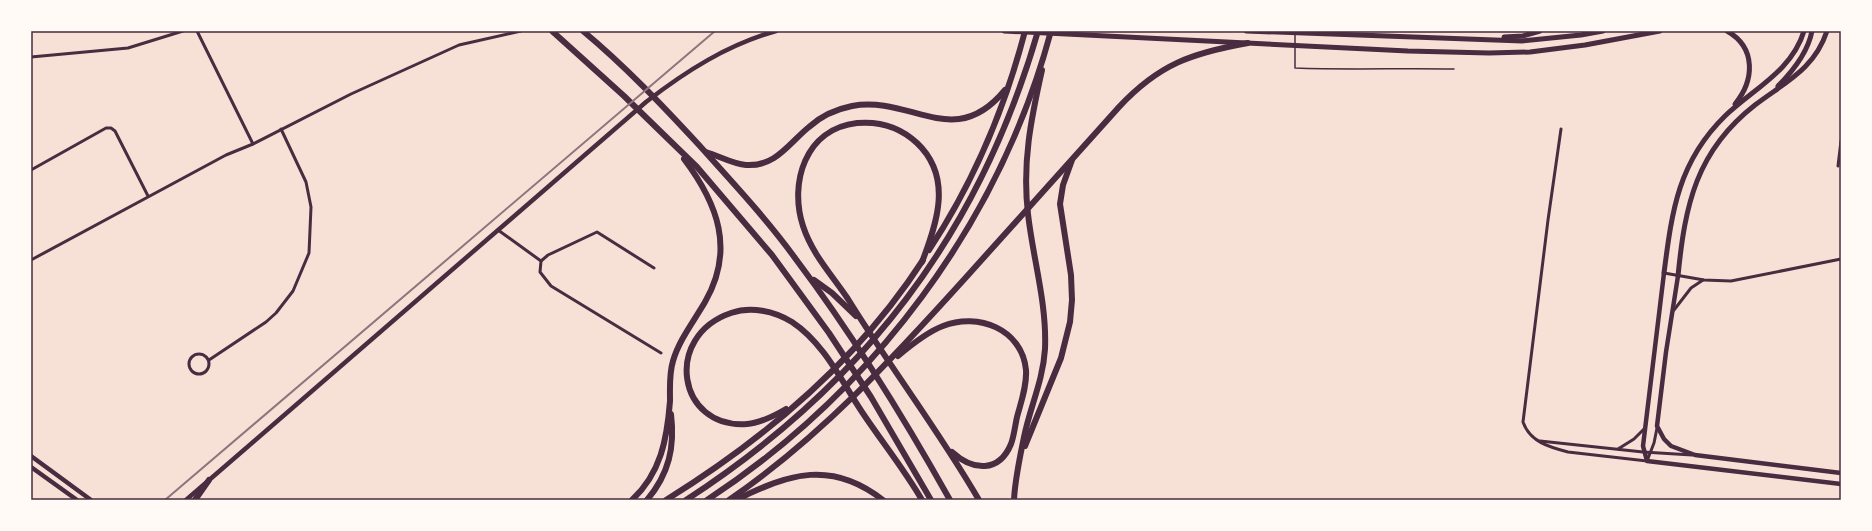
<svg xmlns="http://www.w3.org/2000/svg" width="1872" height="531" font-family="Raleway,sans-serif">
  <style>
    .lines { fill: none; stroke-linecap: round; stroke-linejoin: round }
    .service { stroke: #4a2c40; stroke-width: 1.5 }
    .minor { stroke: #4a2c40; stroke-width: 3 }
    .secondary { stroke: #4a2c40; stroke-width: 4.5 }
    .trunk { stroke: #4a2c40; stroke-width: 5 }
    .motorway { stroke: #4a2c40; stroke-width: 6 }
    .rail { stroke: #8f747c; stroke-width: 2 }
    .neatline { fill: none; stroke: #4a2c40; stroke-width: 1.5 }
  </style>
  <rect width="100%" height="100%" fill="#f7e1d7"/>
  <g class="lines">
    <g class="service">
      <polyline points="1295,35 1295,43"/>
      <path d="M1295,47v21c53,2 106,0 159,1"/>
    </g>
    <g class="minor">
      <polyline points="197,31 253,144"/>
      <polyline points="31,57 128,48 183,31"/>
      <path d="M1561,129l-13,91 -25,202c7,20 26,25 45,30l79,9 7,-18 3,-15"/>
      <polyline points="1838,166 1841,141"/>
      <polyline points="31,170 106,128 111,128 115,131 148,196"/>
      <polyline points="498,230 541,261 540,272 551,286 661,353"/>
      <polyline points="31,260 226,155 253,144 351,94 459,45 521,31"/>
      <polyline points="541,261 548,255 597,232 654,268"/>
      <polyline points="1664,273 1704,280 1731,281 1841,259"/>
      <polyline points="1674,310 1691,288 1703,280"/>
      <circle cx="199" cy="364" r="10"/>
      <polyline points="209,360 266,322 276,313 293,291 309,253 311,207 306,182 281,129"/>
      <polyline points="1540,441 1643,452 1692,455"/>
      <polyline points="1618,449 1634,439 1645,428"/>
    </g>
    <g class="secondary">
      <polyline points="1664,273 1643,446 1647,461 1841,484"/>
      <polyline points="1678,276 1666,352 1657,426 1664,439 1671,446 1695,455 1841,473"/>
      <polyline points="31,456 91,500"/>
      <polyline points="31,467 77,500"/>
      <path d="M186,500l460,-398c40,-31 81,-57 130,-71"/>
    </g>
    <g class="trunk">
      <polyline points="1004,31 1408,51 1489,53 1530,52 1585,45 1660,31"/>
      <polyline points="1246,31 1522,41 1581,35 1603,31"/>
      <path d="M1727,31c30,17 27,50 8,73"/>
      <polyline points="1504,37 1523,36 1540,31"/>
      <path d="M1778,86c15,-15 30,-34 34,-55"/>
      <path d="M1664,273c8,-62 14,-111 61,-157 28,-27 67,-45 79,-85"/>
      <path d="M1678,276c7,-71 18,-125 77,-171 30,-23 59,-35 72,-74"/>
    </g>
    <g class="motorway">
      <polyline points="552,31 624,96 697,167 772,255 829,333 871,397 931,500"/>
      <path d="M583,31c42,35 79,74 116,114 33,37 67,73 96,113 58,77 108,158 155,242"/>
      <path d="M706,152c13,4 27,12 40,13 30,2 43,-22 63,-38 12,-11 28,-18 43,-21 60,-11 102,46 153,-16"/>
      <path d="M929,250c44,-67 76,-142 96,-219"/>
      <path d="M922,262c15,-39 31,-85 -5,-119 -17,-16 -37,-22 -60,-20 -52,6 -68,60 -54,103 9,28 29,49 45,73 42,68 91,132 131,201"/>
      <polyline points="814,280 832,293 856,316"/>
      <path d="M898,356c13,-11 29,-24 45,-30 35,-14 79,3 83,44 1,16 -5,32 -9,47 -2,9 -3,19 -6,27 -12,29 -38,27 -59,8"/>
      <path d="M786,409c-12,7 -25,14 -39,15 -70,5 -84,-88 -16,-111 20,-7 43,-2 61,9 32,21 50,60 70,90 20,30 42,57 60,88"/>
      <polyline points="1025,446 1061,358 1070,322 1072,300 1071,275 1060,204 1063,185 1072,160"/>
      <polyline points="195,500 209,480"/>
      <path d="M632,500c29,-27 35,-61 38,-99 0,-14 -1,-27 3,-40 6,-21 21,-40 32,-59 30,-52 13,-98 -21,-143"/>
      <path d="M647,500c22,-26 28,-53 24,-86"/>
      <path d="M666,500c100,-62 193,-141 257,-240"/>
      <path d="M686,500c177,-115 293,-265 352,-469"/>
      <path d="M707,500c166,-109 292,-276 344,-469"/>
      <path d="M729,500c92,-63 166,-144 240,-226 50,-56 100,-112 150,-167 40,-43 73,-54 129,-64"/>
      <path d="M736,500c53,-27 96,-40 147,0"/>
      <path d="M1014,500c1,-21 6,-43 10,-63 6,-30 19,-56 21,-88 2,-46 -12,-90 -17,-135 -6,-51 3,-95 14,-144"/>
    </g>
    <polyline class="rail" points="165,500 715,31"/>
  </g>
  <rect width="1872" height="531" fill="none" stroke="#fffaf5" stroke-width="64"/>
  <rect x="32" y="32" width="1808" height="467" class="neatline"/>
</svg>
